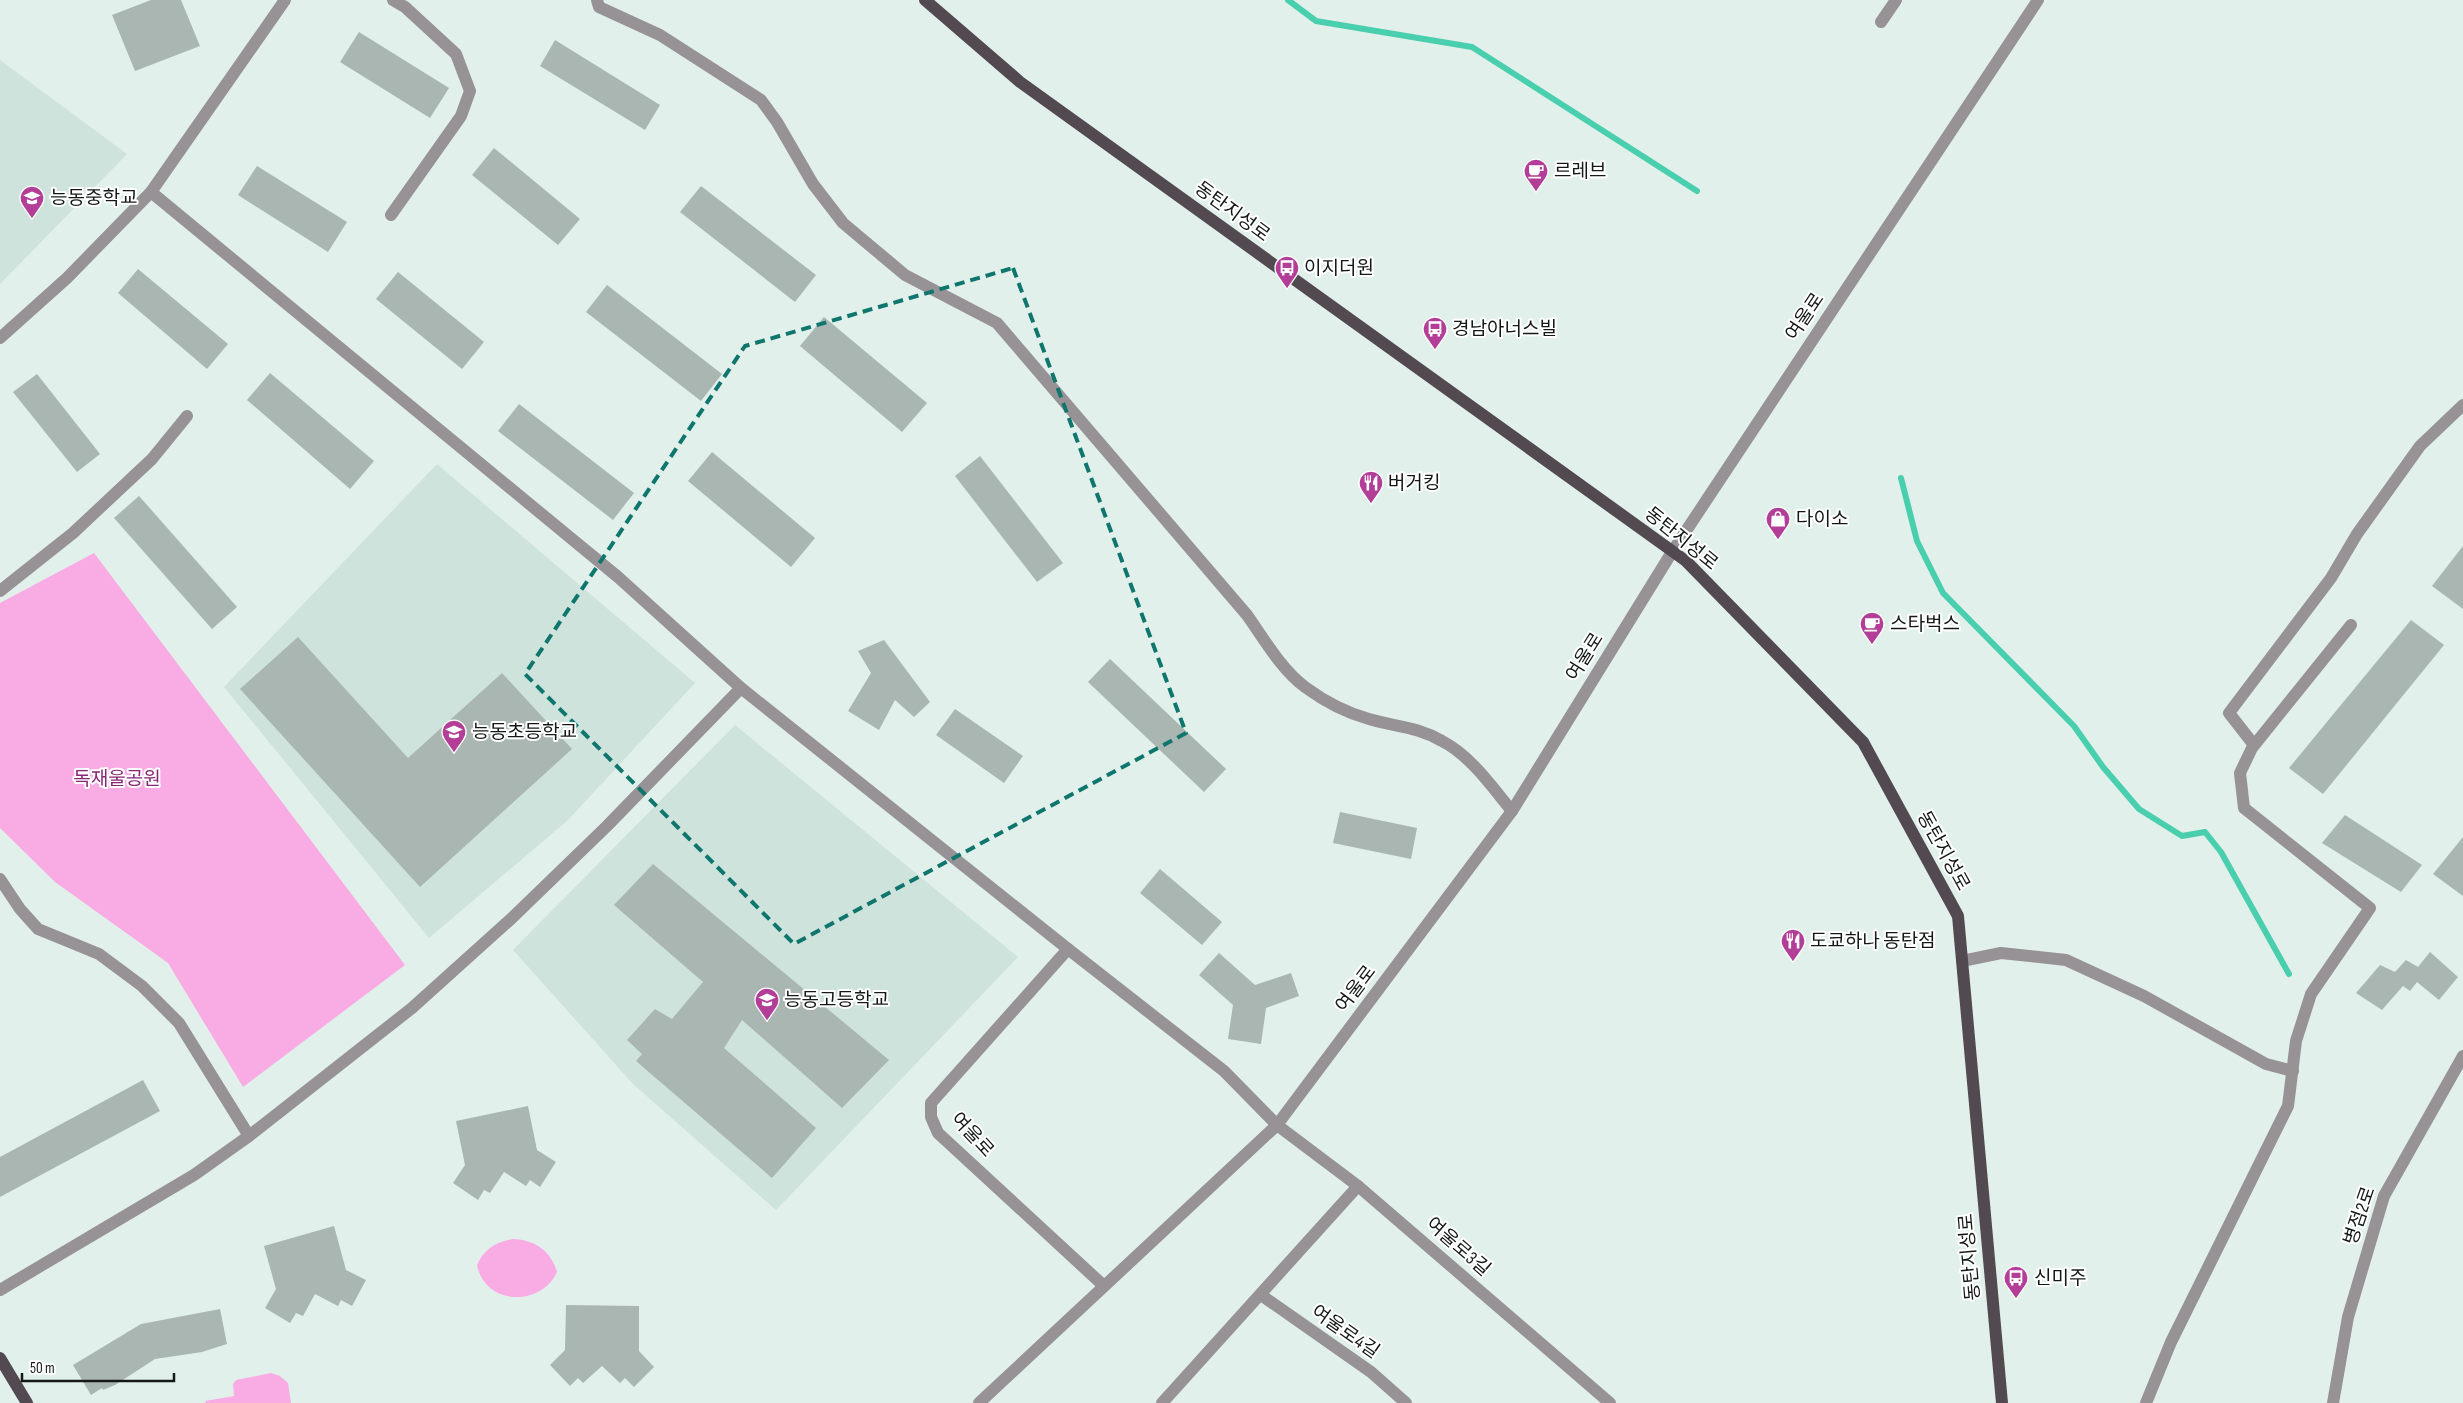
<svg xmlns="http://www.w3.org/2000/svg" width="2463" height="1403" font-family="'Sofia Sans Condensed','Noto Sans KR',sans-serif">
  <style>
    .built { fill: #cde3dc }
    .green { fill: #f9ace3 }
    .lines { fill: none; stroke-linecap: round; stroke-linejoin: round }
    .stream { stroke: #49cfae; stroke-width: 6 }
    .building { fill: #a9b6b2 }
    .minor { stroke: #979295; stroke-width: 12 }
    .major { stroke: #524a50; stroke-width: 12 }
    .marked { fill: none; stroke: #0f766e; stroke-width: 4; stroke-dasharray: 10 6; stroke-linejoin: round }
    .labels { text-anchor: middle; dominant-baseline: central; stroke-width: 4; stroke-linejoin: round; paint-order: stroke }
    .poi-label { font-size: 19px; fill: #141917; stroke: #fff; text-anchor: start }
    .street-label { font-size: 19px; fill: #141917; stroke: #fff }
    .park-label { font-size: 19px; fill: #882874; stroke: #fff }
  </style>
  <rect width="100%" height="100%" fill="#e2f0eb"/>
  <g class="built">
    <polygon points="0,60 127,154 0,284"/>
    <polygon points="437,464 695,683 568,820 429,938 224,687"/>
    <polygon points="735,725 1018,957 776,1210 633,1084 513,950"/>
  </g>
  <g class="green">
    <polygon points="94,553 405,965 243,1087 168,963 55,882 0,828 0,603"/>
    <path d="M513,1239c22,1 38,12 44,33 -16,35 -72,34 -80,-7 7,-16 19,-23 36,-26z"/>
    <polygon points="271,1373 280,1376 288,1383 291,1403 206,1403 205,1401 234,1396 233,1384 236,1380"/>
  </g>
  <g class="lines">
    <g class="stream">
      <polyline points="1288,0 1316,21 1472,47 1697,191"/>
      <polyline points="1901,478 1917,541 1943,593 2074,726 2103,767 2139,809 2182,836 2205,832 2221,852 2289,974"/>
    </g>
  </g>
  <g class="building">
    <polygon points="151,0 181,0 200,46 135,71 112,15"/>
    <polygon points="359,32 449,88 430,118 340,62"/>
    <polygon points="555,40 660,105 645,130 540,66"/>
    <polygon points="494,148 580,219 558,245 472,175"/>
    <polygon points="257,166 347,222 328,252 238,195"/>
    <polygon points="701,186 816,275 795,302 680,212"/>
    <polygon points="138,269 228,344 207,369 118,293"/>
    <polygon points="398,272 484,342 462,369 376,299"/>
    <polygon points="607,285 722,374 701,401 586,312"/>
    <polygon points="824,317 927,403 902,432 800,346"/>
    <polygon points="270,373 374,461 350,489 247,400"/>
    <polygon points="37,374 100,454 77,472 13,392"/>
    <polygon points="519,404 634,493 613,520 498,431"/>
    <polygon points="712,452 815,538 791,567 688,481"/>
    <polygon points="980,456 1063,563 1037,582 955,476"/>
    <polygon points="139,496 237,607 212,629 114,518"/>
    <polygon points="2463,546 2463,609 2432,586"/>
    <polygon points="2411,620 2444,645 2323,794 2289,768"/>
    <polygon points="298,637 408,758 502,673 572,749 420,887 240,689"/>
    <polygon points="884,640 930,702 914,717 895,700 879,730 848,711 871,673 858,651"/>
    <polygon points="1110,659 1226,769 1204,792 1088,682"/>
    <polygon points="955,709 1023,756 1004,783 936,735"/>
    <polygon points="1340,812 1417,828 1411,859 1333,843"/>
    <polygon points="2345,815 2422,865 2401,892 2322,843"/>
    <polygon points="2463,837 2463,896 2433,874"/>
    <polygon points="653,864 889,1060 842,1108 742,1020 724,1048 816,1128 772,1178 636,1061 642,1054 627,1040 655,1009 672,1019 703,982 614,905"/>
    <polygon points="1160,869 1222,922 1202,945 1140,893"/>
    <polygon points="2430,952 2458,977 2439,1000 2417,982 2410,991 2403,986 2382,1010 2356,993 2380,965 2395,972 2406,960 2418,967"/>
    <polygon points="1219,953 1255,985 1291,973 1299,996 1266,1008 1261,1044 1228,1039 1233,1005 1199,975"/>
    <polygon points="143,1080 160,1111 0,1197 0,1157"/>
    <polygon points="528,1106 537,1150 556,1162 540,1187 530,1180 526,1186 504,1172 490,1193 484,1190 478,1200 453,1183 465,1165 456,1121"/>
    <polygon points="334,1226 346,1270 366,1280 352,1306 341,1300 338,1306 315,1294 303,1316 296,1313 290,1323 265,1308 276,1289 264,1246"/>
    <polygon points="566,1305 639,1306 639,1351 654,1367 634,1387 625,1378 620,1383 602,1366 583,1383 578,1378 570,1386 550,1365 565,1350"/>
    <polygon points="220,1309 227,1344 202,1352 155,1359 115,1385 103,1390 102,1388 91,1395 73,1365 141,1324"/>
  </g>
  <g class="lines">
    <g class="minor">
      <path d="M597,0l2,7 61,28 101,65 16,22 36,62 30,39 62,52 92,48 250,292c17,24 34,54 58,72 19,14 42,26 64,32 27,8 47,7 73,22 29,15 50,46 70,70"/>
      <polyline points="1881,22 1896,0"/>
      <polyline points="151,192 618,577 741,688 1068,949 1224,1071 1277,1125 1358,1186 1610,1403"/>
      <polyline points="391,215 461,116 470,91 456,54 405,7 393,0"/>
      <polyline points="0,338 67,278 151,192 285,0"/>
      <polyline points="0,591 73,533 152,459 187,416"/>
      <polyline points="2254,745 2229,713 2331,578 2357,534 2420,446 2463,405"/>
      <polyline points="0,879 20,909 38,929 99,954 142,986 179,1023 249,1136"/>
      <polyline points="1068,949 931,1103 931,1117 938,1133 1104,1286"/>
      <polyline points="1962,961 2001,953 2066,960 2144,996 2266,1064 2293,1071"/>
      <polyline points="0,1290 194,1175 249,1136 412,1008 512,918 607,826 741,688"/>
      <polyline points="1261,1295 1371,1372 1406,1403"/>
      <polyline points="979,1403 1277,1125 1512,811 1672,552 2038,0"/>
      <polyline points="1162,1403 1358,1186"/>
      <polyline points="2146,1403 2171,1342 2288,1106 2296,1041 2311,994 2370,908 2244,808 2240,773 2252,748 2351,625"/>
      <polyline points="2333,1403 2348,1317 2384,1196 2463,1056"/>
    </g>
    <g class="major">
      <polyline points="925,0 1020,82 1686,561 1863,742 1958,916 2002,1403"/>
      <polyline points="0,1358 27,1403"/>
    </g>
  </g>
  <path class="marked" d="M1013,268l173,465 -392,211 -269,-270 220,-328z"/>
  <defs>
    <symbol id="cafe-pin" viewBox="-11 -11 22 30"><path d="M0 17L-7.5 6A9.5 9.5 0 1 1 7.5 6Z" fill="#b23e98" stroke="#fff"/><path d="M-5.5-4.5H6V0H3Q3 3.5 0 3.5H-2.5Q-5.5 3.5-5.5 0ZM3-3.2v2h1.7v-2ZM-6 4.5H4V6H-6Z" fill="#fff"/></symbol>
    <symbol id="school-pin" viewBox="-11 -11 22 30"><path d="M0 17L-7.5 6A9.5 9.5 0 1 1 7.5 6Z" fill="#b23e98" stroke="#fff"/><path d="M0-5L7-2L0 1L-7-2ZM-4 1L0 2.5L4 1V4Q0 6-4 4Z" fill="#fff"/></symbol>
    <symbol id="bus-pin" viewBox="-11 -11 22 30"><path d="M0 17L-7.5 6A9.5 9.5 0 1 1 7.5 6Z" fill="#b23e98" stroke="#fff"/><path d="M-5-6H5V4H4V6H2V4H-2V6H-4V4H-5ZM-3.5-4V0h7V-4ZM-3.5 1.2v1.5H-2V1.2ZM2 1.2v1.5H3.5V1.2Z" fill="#fff"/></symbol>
    <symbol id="restaurant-pin" viewBox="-11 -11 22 30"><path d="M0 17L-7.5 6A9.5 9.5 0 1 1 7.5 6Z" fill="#b23e98" stroke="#fff"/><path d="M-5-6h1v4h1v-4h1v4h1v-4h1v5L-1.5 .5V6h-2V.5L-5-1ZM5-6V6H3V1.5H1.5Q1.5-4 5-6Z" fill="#fff"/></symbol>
    <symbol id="shop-pin" viewBox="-11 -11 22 30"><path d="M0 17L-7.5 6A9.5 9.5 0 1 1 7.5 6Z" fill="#b23e98" stroke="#fff"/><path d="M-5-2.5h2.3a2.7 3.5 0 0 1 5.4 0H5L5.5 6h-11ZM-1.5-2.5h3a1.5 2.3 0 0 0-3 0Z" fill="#fff"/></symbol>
  </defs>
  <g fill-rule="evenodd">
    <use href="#cafe-pin" x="1522" y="157" width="28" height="38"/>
    <use href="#school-pin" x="18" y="184" width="28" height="38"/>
    <use href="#bus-pin" x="1273" y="254" width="28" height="38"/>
    <use href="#bus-pin" x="1421" y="315" width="28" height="38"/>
    <use href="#restaurant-pin" x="1357" y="469" width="28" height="38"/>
    <use href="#shop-pin" x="1764" y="505" width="28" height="38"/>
    <use href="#cafe-pin" x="1858" y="610" width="28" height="38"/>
    <use href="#school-pin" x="440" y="718" width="28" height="38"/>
    <use href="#restaurant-pin" x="1779" y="927" width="28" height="38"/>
    <use href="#school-pin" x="753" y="986" width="28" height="38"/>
    <use href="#bus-pin" x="2002" y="1264" width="28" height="38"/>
  </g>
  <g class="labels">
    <g class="poi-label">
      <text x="1554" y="171">르레브</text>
      <text x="50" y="198">능동중학교</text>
      <text x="1304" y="268">이지더원</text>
      <text x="1452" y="329">경남아너스빌</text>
      <text x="1388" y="483">버거킹</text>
      <text x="1796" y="519">다이소</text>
      <text x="1890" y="624">스타벅스</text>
      <text x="472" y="732">능동초등학교</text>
      <text x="1810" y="941">도쿄하나 동탄점</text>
      <text x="784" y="1000">능동고등학교</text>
      <text x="2034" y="1278">신미주</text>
    </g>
    <g class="street-label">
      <text transform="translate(1232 212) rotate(36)">동탄지성로</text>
      <text transform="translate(1805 317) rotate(-56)">여울로</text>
      <text transform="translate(1681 539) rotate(39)">동탄지성로</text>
      <text transform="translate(1585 657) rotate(-58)">여울로</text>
      <text transform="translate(1943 851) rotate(61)">동탄지성로</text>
      <text transform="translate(1356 989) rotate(-53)">여울로</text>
      <text transform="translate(972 1135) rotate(47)">여울로</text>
      <text transform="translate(2360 1216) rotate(-71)">병점2로</text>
      <text transform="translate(1458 1247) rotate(41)">여울로3길</text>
      <text transform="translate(1970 1257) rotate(-95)">동탄지성로</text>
      <text transform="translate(1345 1332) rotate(35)">여울로4길</text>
    </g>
    <g class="park-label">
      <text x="117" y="779">독재울공원</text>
    </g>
  </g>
  <path d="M22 1373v8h152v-8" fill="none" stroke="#141917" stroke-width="2.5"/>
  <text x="30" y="1373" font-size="15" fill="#141917" stroke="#ffffff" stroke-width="4" paint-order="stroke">50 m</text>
</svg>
